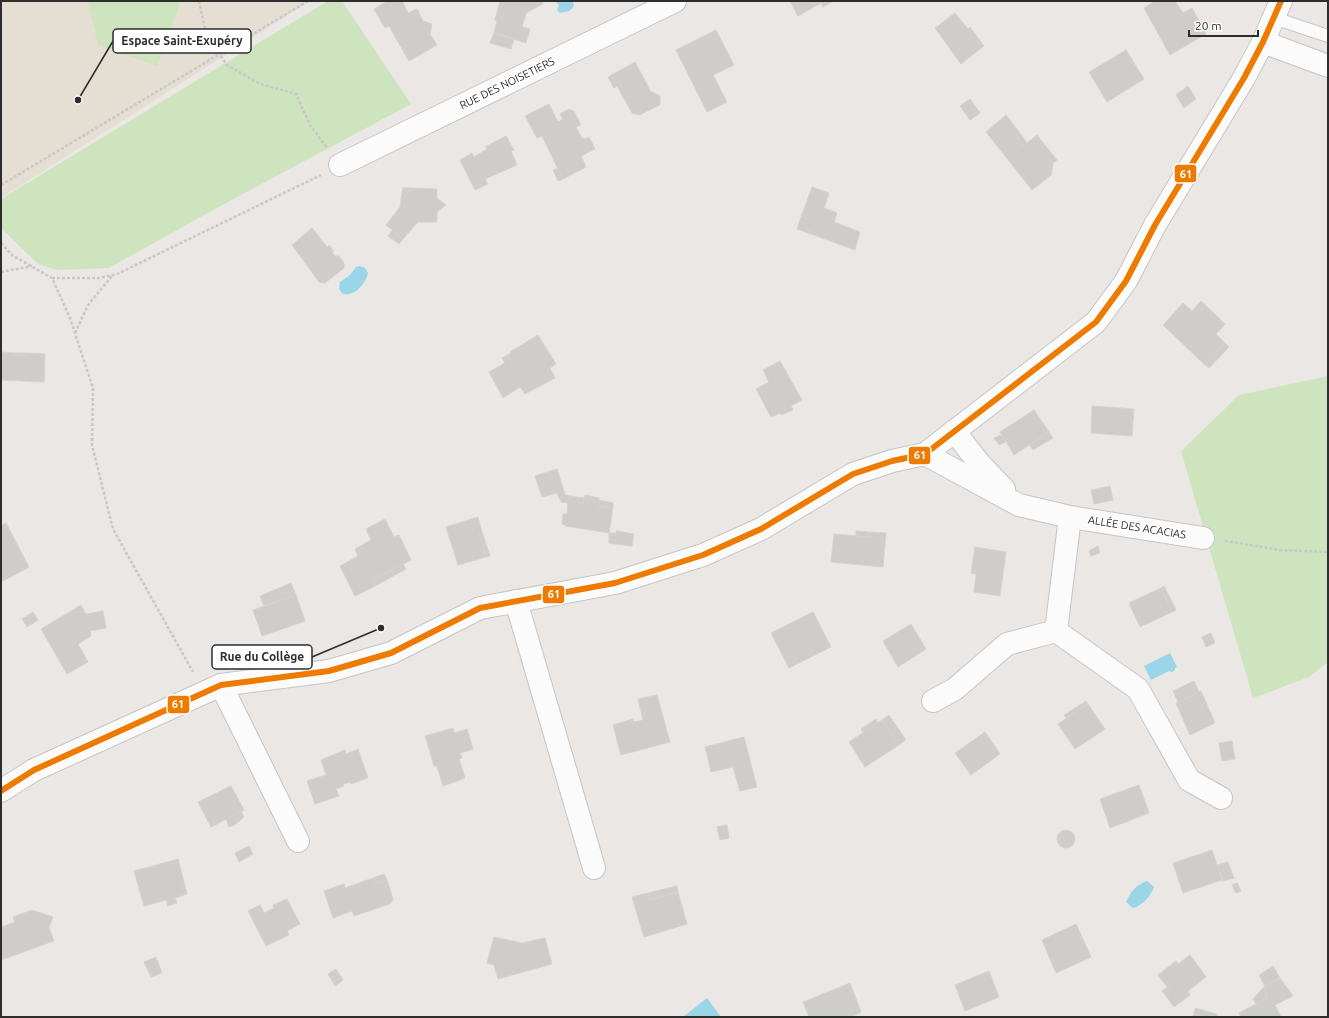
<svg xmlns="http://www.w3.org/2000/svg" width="1329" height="1018" font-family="Ubuntu,sans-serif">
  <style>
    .education { fill: #e4ded3 }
    .green { fill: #cee4bf }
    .water { fill: #9bd6e8 }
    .building { fill: #cfcdca; stroke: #d5d3d0 }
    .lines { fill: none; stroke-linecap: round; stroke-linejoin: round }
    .service-casing { stroke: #c6c6c6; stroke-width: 14 }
    .minor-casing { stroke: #c6c6c6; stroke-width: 24 }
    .path { stroke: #c8c8c8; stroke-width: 2.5; stroke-dasharray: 3 2; stroke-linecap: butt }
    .service { stroke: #fcfbfb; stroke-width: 12 }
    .minor { stroke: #fcfbfb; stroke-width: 22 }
    .bus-1-casing { stroke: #fff; stroke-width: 9 }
    .bus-1 { stroke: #ee7b00; stroke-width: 6 }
    .labels { text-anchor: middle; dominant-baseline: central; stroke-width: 3.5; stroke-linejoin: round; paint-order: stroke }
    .street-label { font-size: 11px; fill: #2d2d2d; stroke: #fff }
    .leader { fill: none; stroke: #2d2d2d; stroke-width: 1.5 }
    .callout-dot { fill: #2d2d2d; stroke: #fff; stroke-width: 1.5 }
    .callout { fill: #fff; stroke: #2d2d2d; stroke-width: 1.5 }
    .callout-label { font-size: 12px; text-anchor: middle; font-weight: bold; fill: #2d2d2d }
    .line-badge { stroke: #fff; stroke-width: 1.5 }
    .badge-label { font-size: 11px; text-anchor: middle; font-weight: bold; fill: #fff }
  </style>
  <rect width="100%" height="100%" fill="#eae7e4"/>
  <polygon class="education" points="1,1 310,1 1,198"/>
  <g class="green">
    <polygon points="88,1 177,1 180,4 157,66 98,45"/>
    <polygon points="328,1 342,1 411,104 213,210 109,268 57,270 38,264 1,228 1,199"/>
    <polygon points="1328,376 1328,662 1309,677 1253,698 1181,451 1239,395"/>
  </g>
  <g class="water">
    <polygon points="556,1 573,1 574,6 569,11 560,13 557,10 559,6"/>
    <path d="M360,266l5,2 3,5c-2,10 -13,24 -25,21l-4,-5 1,-7 10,-7 6,-8z"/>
    <polygon points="1170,653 1177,667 1175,668 1175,670 1172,672 1169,671 1151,680 1144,666"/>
    <path d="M1147,881l7,6c-4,10 -11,18 -21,21l-7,-6c4,-10 11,-18 21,-21z"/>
    <polygon points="707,998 721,1017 683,1017"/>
  </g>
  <g class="building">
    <polygon points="388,1 402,1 408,13 417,9 423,21 432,24 430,34 437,45 409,61 389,26 385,28 374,9"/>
    <polygon points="500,1 542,1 543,4 526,13 522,27 530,29 526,43 494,33 497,21 495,20"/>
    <polygon points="790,1 833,1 823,7 821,3 798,16"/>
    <polygon points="1155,1 1175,1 1183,13 1192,8 1206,34 1170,55 1144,8"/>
    <polygon points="955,13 968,29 970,27 984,46 961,64 935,28"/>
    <polygon points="716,30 734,65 713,75 727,102 707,112 676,50"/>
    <polygon points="494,33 514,39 511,49 490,43"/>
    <polygon points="1126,50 1144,79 1107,102 1089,72"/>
    <polygon points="635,62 651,92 653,92 660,96 660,105 639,115 632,113 617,86 614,88 608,77"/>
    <polygon points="1188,86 1196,99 1184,108 1176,95"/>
    <polygon points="970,99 980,113 970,120 960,106"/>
    <polygon points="549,104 558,122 563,119 560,114 569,109 574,111 581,125 576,127 581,137 585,139 589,137 595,149 581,156 586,167 563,179 542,136 537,138 525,116"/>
    <polygon points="1006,115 1020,133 1016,136 1023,146 1037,135 1057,160 1053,163 1051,175 1032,190 986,132"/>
    <polygon points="1020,133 1027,143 1023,146 1016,136"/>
    <polygon points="506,136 514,150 511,151 517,165 485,179 488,184 475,190 460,160 472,153 474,157 487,149 485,147"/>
    <polygon points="558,168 563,179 558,181 553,170"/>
    <polygon points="812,187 829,193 824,208 837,213 834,222 860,232 855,250 814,235 800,220"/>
    <polygon points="403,188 412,188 401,200"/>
    <polygon points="412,188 437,189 437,198 446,205 437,212 437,222 418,222 403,239 386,225 400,207 401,200"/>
    <polygon points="800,220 814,235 797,229"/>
    <polygon points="312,228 327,247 329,245 334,251 332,252 335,256 339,256 344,263 344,268 325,283 319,282 292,245"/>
    <polygon points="393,230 403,239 399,244 388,236"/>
    <polygon points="1201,301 1225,324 1216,334 1225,343 1205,365 1163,325 1183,303 1192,311"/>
    <polygon points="538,335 556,364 550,368 555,378 525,394 520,387 503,398 489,372 505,363 502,358 511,353 510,352"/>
    <polygon points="1225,343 1229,347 1209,368 1205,365"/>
    <polygon points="1,352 13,353 13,355 27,356 27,353 45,354 44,382 1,380"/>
    <polygon points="13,353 27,353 27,356 13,355"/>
    <polygon points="780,361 802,400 791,406 793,410 781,415 780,413 771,417 756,389 769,382 763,370"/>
    <polygon points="1092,406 1134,409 1132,436 1091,433"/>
    <polygon points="1034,410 1049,432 1014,455 1000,432"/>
    <polygon points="1049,432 1053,438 1033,450 1030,445"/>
    <polygon points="1001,435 1006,442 999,445 994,438"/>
    <polygon points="557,469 565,495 570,496 569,501 583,503 585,495 599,498 599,506 613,508 609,533 566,526 565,525 562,524 563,514 567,514 568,503 561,502 557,493 542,497 535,476"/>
    <polygon points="1110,486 1113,500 1094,504 1091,490"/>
    <polygon points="570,496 584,498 583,503 569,501"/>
    <polygon points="599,500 613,503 613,508 599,506"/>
    <polygon points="478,517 482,532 479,533 486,557 458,565 446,527"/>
    <polygon points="385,519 394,537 399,535 411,560 373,580 375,586 355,596 340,566 358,556 355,549 371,540 366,529"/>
    <polygon points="6,523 29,567 3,581 1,577 1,526"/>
    <polygon points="616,531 634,534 632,546 615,544 615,540 609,540 609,533 616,533"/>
    <polygon points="856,531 869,532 869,537 856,536"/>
    <polygon points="482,532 490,556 486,557 479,533"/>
    <polygon points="869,532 886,533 883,567 831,562 834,534 869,537"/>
    <polygon points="609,540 615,540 615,544 609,543"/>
    <polygon points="1098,546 1100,553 1091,556 1089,551"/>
    <polygon points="975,547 1006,552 1000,596 974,592 976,574 971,573"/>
    <polygon points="403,564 406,569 375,586 373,580"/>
    <polygon points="291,583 296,595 264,606 260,596"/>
    <polygon points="1164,586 1176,610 1172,612 1161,588"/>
    <polygon points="1161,588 1172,612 1140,627 1129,603"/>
    <polygon points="296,595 305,621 262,636 253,610"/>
    <polygon points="81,605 86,614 103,611 106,628 90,631 91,636 78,644 88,662 67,674 41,629"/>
    <polygon points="33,612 38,620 27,627 22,619"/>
    <polygon points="813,612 831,647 789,668 771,633"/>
    <polygon points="911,624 926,649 898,667 883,641"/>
    <polygon points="1211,633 1215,643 1206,647 1202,637"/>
    <polygon points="1194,681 1199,692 1178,702 1173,691"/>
    <polygon points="1201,691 1215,723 1190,735 1176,703"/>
    <polygon points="657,695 670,742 621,755 613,725 633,719 634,722 643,720 638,699"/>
    <polygon points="1086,701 1088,704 1066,718 1064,715"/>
    <polygon points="1088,704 1105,729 1075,749 1058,724"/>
    <polygon points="889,715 906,740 899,745 882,720"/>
    <polygon points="876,719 878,723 863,733 861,729"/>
    <polygon points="882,720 899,745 865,767 849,742"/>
    <polygon points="453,728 454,733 467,729 473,749 460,753 462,758 459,759 465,778 443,786 437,766 434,766 425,736"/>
    <polygon points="985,732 1000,754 971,775 955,753"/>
    <polygon points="744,737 757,787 740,791 733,767 711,772 705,747"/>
    <polygon points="1232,741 1235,759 1222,761 1219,743"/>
    <polygon points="358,749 368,778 351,784 350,782 343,784 344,786 336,789 339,796 315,804 307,781 326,775 321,760 345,750 346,754"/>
    <polygon points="1139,785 1149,813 1110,828 1100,799"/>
    <polygon points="231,786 244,810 211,827 198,802"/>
    <polygon points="241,811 244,817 236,824 229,827 226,819"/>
    <polygon points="727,825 729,838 720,840 717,827"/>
    <circle cx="1066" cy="839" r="9"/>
    <polygon points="249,846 253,854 239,862 235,853"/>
    <polygon points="1212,850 1222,880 1183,893 1173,863"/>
    <polygon points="178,859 187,894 175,898 177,903 168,906 166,900 144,906 134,871"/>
    <polygon points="1228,862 1234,878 1223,881 1217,865"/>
    <polygon points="384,874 387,880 375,884 373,878"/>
    <polygon points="373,878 375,884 387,880 393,899 390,904 354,916 352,911 333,918 324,891 344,884 345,888"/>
    <polygon points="1237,883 1241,891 1236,893 1232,885"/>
    <polygon points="677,886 678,892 650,900 648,893"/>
    <polygon points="678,892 687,924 644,937 632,897 648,893 650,900"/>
    <polygon points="287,899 300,924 287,931 289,935 266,946 248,911 260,905 264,913 274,908 273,905"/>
    <polygon points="32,910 53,917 49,927 54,941 1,960 1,927 15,922 13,917"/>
    <polygon points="1076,924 1091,957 1056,973 1042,940"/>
    <polygon points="494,937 522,943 545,938 552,964 498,979 494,965 487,963"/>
    <polygon points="1190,955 1206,977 1188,991 1190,995 1174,1007 1166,996 1171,992 1158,975 1176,961 1178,964"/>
    <polygon points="156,957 162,973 151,977 144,962"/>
    <polygon points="1273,966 1280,978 1265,986 1259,975"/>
    <polygon points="336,969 341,977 333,982 328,974"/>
    <polygon points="989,971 999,997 965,1011 955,985"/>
    <polygon points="341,977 343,980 335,986 333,982"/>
    <polygon points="1280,978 1293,996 1275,1005 1281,1017 1241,1017 1239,1013 1267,998 1265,986"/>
    <polygon points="850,983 861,1012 851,1017 845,1016 842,1017 809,1017 803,1002"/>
    <polygon points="1265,986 1267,998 1256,1004 1253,999"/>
    <polygon points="1167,987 1171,992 1166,996 1162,991"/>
    <polygon points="1195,1008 1217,1014 1217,1017 1206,1017 1194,1014"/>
    <polygon points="1194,1014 1206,1017 1193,1017"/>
  </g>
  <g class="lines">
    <defs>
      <polyline id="service" points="1274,18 1328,36"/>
      <g id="minor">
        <polyline points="1263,42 1328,66"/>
        <polyline points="340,165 675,1"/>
        <polyline points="954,431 979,463 1004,489"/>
        <polyline points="925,454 1019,505 1070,517 1203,538"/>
        <polyline points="516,601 594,868"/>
        <polyline points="1056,631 1070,517"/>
        <polyline points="221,685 298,841"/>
        <polyline points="933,701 955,689 1007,644 1056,631 1138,689 1189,780 1221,798"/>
        <polyline points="1,791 34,770 221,685 329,671 391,653 480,608 615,583 703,555 761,529 853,474 892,461 925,454 1096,322 1126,281 1155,225 1244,78 1263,42 1281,1"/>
      </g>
    </defs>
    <use href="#service" class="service-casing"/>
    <use href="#minor" class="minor-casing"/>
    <g class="path">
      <polyline points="199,1 206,34 227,65 260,84 296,94 310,125 327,148"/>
      <polyline points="1,185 308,1"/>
      <polyline points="1,243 12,255 52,278 70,318 93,388 92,445 113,529 193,672"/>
      <polyline points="1,272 32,266"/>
      <polyline points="52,278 99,278 117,274 321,175"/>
      <polyline points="75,333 88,305 113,275"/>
      <polyline points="1225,541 1281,550 1328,552"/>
    </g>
    <use href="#service" class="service"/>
    <use href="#minor" class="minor"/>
    <defs>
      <polyline id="bus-1" points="1,791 34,770 221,685 329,671 391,653 480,608 615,583 703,555 761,529 853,474 892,461 925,454 1096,322 1126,281 1155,225 1244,78 1263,42 1281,1"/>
    </defs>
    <use href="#bus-1" class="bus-1-casing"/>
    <use href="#bus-1" class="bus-1"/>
  </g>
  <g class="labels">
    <g class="street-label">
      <text transform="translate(507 83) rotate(-26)">RUE DES NOISETIERS</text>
      <text transform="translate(1137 527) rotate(9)">ALLÉE DES ACACIAS</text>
    </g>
  </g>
  <path class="leader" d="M78 100L113 41M381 628L312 657"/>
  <g class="callout-dot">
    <circle cx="78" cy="100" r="4"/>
    <circle cx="381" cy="628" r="4"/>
  </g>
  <g class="callout">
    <rect x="113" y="29" width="138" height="24" rx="4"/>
    <rect x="212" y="645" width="100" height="24" rx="4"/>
  </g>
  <g class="callout-label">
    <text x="182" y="45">Espace Saint-Exupéry</text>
    <text x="262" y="661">Rue du Collège</text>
  </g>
  <g class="line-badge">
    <rect x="1174" y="164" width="23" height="19" rx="4" fill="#ee7b00"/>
    <rect x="908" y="446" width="23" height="19" rx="4" fill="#ee7b00"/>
    <rect x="542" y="585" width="23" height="19" rx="4" fill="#ee7b00"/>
    <rect x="167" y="695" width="23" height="19" rx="4" fill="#ee7b00"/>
  </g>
  <g class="badge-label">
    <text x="1186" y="178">61</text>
    <text x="920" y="459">61</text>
    <text x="554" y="598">61</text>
    <text x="178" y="708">61</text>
  </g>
  <rect width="1329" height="1018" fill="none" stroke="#2d2d2d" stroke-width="4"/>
  <path d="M1189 30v6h69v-6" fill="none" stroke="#2d2d2d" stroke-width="2"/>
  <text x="1195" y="30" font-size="12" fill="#2d2d2d" stroke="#ffffff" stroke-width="3" paint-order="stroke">20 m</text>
</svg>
